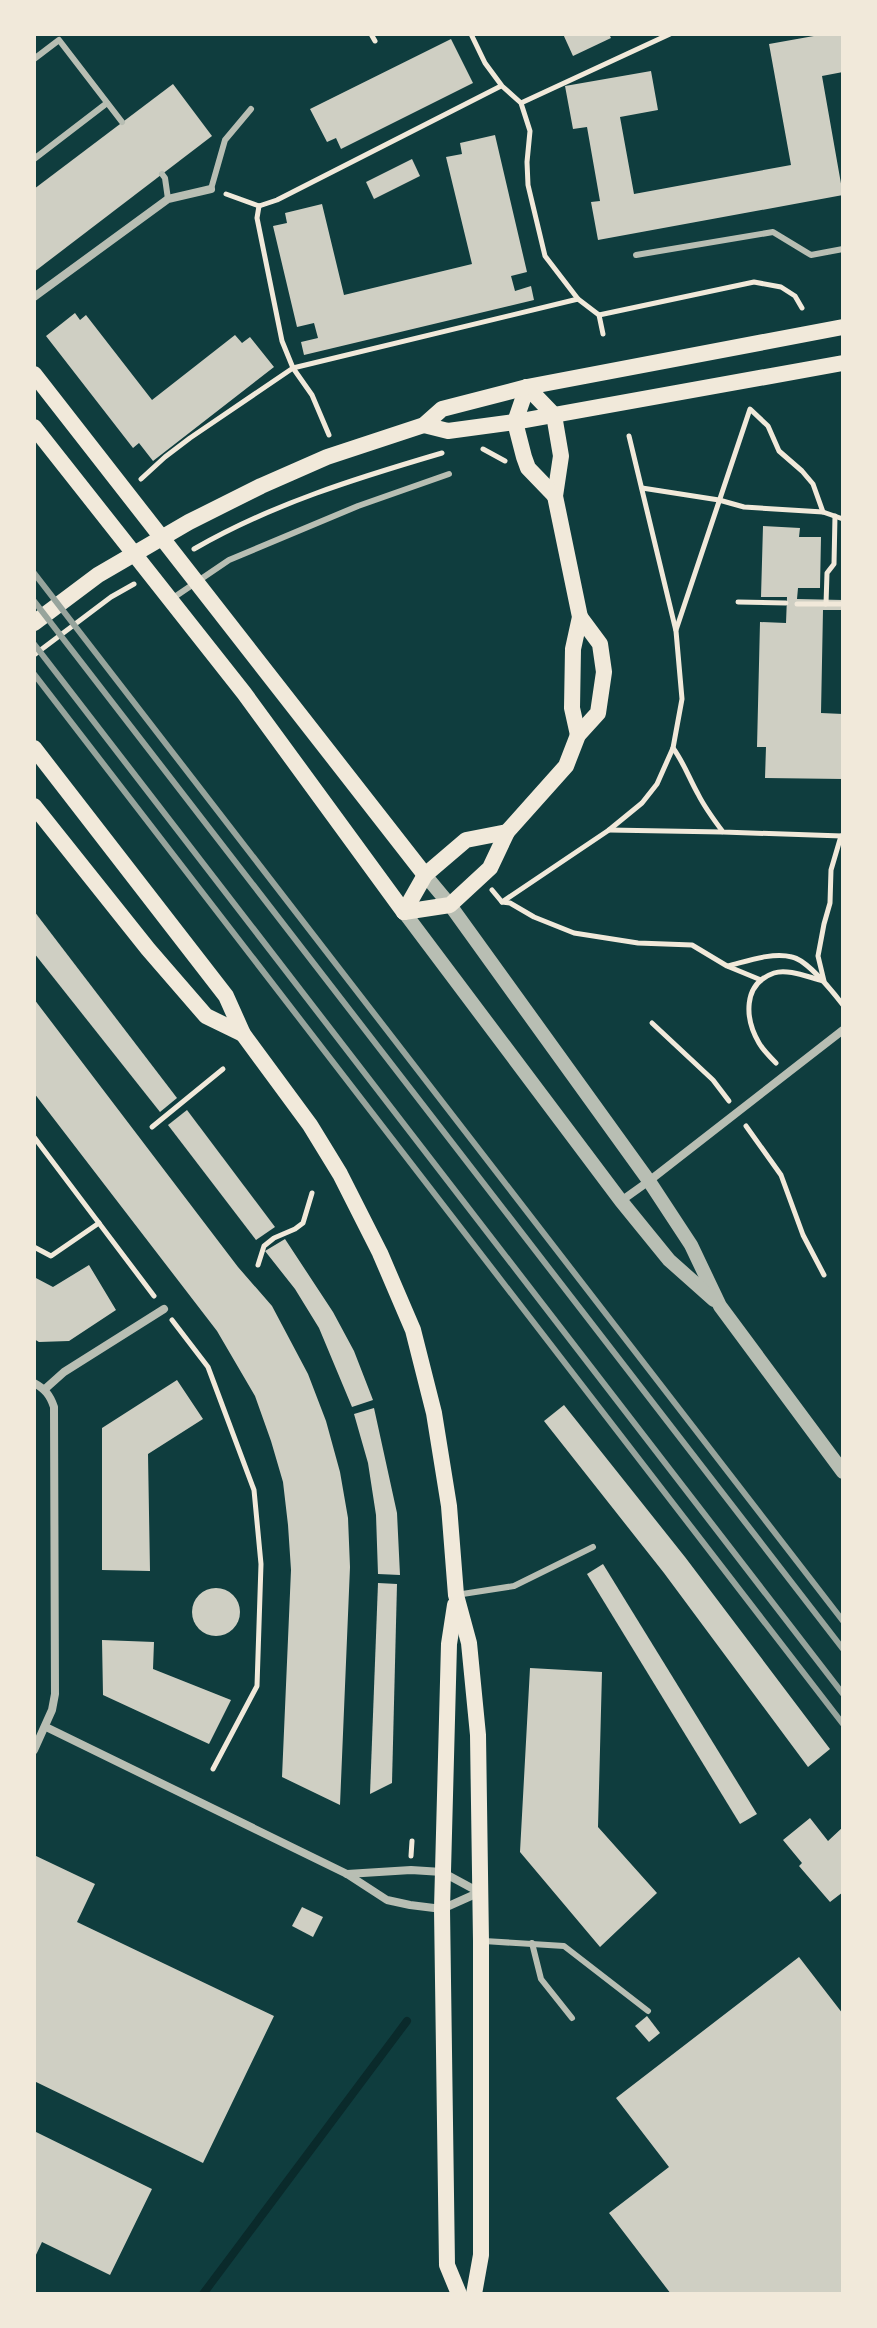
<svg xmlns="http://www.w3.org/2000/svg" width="877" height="2328" font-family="Inter,sans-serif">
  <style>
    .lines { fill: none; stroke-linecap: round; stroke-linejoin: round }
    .stream { stroke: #0a2a2b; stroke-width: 8 }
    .building { fill: #cfcfc3 }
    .path { stroke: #f1e9da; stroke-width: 5 }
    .service { stroke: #b8beb3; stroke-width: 6 }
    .minor { stroke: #b8beb3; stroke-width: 8 }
    .tertiary { stroke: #b8beb3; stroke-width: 14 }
    .secondary { stroke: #f1e9da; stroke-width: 16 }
    .rail { stroke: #97a49c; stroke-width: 6 }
  </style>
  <rect width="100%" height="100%" fill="#0f3d3e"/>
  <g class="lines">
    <polyline class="stream" points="203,2294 407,2021"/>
  </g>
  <g class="building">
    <polygon points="563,34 609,34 611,38 573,56"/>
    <polygon points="825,34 843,34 843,72 822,76 843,195 598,240 591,202 600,201 587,127 573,129 565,86 651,71 658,110 620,117 634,194 791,165 769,44"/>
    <polygon points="451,39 473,83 341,149 336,138 327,142 310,109"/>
    <polygon points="173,84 212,136 34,272 34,189"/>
    <polygon points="495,135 527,272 511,276 515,291 531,286 534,300 304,355 301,342 318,338 314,323 297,327 273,226 287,223 285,213 322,204 344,295 472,264 446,157 462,154 460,143"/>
    <polygon points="412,159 420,176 374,199 366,182"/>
    <polygon points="75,313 80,320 86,315 152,400 235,335 242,343 250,337 274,367 153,461 139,443 133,448 46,336"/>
    <polygon points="763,526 800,528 799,537 821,537 820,588 798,588 797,599 843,600 843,610 823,610 821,713 843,714 843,779 765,778 766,747 757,747 760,622 786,623 787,597 761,597"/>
    <polygon points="34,911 177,1098 160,1112 34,953"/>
    <polygon points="34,999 238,1267 272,1306 308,1374 326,1421 340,1472 348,1518 350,1567 340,1805 282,1777 291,1570 288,1525 283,1482 271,1441 255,1396 217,1331 34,1093"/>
    <polygon points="187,1110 275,1227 256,1240 168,1125"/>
    <polygon points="285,1239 333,1312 354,1351 373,1400 352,1407 319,1328 295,1289 265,1251"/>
    <polygon points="89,1265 116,1310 69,1341 39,1342 34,1339 34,1277 53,1287"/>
    <polygon points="177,1380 203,1419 148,1454 150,1571 102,1570 102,1428"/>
    <polygon points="564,1405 685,1557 830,1749 808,1767 664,1573 544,1421"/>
    <polygon points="374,1408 397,1513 400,1575 378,1574 376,1515 368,1463 354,1414"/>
    <polygon points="603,1564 757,1814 740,1824 587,1574"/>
    <polygon points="378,1583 397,1584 392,1783 370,1794"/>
    <circle cx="216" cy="1612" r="24"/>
    <polygon points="102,1640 154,1642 153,1669 231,1700 209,1744 103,1695"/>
    <polygon points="530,1668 602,1672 598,1827 657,1893 600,1947 520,1852"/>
    <polygon points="810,1818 828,1841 843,1827 843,1892 830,1902 799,1866 802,1863 783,1840"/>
    <polygon points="34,1855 95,1884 77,1922 274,2016 203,2163 34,2081"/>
    <polygon points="302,1907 323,1917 313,1937 292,1926"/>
    <polygon points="799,1957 843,2014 843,2294 671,2294 609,2213 669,2167 616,2098"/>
    <polygon points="647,2016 660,2033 649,2042 635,2026"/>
    <polygon points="34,2131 152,2189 110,2275 42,2242 34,2259"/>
  </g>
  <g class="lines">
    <g class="path">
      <polyline points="371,34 375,41"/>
      <polyline points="471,34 485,63 502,86 521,103 530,131 527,162 528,185 545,256 578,299 599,315 603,334"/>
      <polyline points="521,103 670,34"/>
      <polyline points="226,194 259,206"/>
      <polyline points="259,206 257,218 282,341 293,368 312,395 329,435"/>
      <polyline points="259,206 277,200 501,86"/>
      <polyline points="599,315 754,282 781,287 795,296 802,308"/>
      <polyline points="483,449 505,461"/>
      <polyline points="141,479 165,457 190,438 293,368 578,299"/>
      <polyline points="642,488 719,500 744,507 823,512 843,519"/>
      <path d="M194,549c78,-45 163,-71 248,-96"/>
      <polyline points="738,602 786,603"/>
      <polyline points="797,604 843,604"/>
      <polyline points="826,604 827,573 834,564 835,516"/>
      <polyline points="676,630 750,409 768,426 779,451 802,471 813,484 823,512"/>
      <polyline points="34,655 111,597 134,584"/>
      <path d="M673,748c11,15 16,30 25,46 7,14 16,26 25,38l119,4"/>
      <polyline points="609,830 722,832"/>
      <polyline points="492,890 502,902 510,903 534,917 574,933 638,943 692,945 727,966 761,980"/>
      <polyline points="502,902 609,830 642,803 657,784 673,748 682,699 676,631 629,436"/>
      <path d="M728,966c20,-5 44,-14 64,-9 15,3 41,35 51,48"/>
      <polyline points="652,1023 713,1080 729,1101"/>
      <path d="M776,1063c-6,-6 -13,-13 -17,-20 -14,-24 -17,-59 15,-70 14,-5 36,5 50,8l-6,-25 6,-32 6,-21 1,-33 10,-34"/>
      <polyline points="746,1126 781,1175 803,1235 824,1275"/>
      <polyline points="152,1127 223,1069"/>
      <polyline points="34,1137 154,1296"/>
      <polyline points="34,1247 51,1256 99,1223"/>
      <polyline points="258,1265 264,1246 274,1238 295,1229 303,1223 312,1193"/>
      <polyline points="172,1320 208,1367 254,1490 261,1564 257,1686 213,1769"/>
      <polyline points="411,1856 412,1841"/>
    </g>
    <g class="service">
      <polyline points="34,59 59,40 122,122"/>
      <polyline points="34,159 107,103"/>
      <polyline points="162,174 165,178 168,199"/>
      <polyline points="211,189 225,140 251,109"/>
      <polyline points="636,255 773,232 811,255 843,249"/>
      <polyline points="173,598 229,560 358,506 449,474"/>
      <polyline points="456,1595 514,1586 593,1547"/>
      <polyline points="484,1941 564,1946 648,2011"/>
      <polyline points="532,1943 541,1979 572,2018"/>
    </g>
    <g class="minor">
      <polyline points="34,297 168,199 211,189"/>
      <polyline points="621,1201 649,1181 843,1030"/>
      <path d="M34,1383c11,6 16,12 20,24l1,287 -3,16 -18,40"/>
      <polyline points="45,1389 64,1372 164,1309"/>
      <polyline points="46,1727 347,1874 387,1900 410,1905 442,1909 480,1892"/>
      <polyline points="347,1874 411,1870 442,1872 479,1892"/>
    </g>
    <g class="tertiary">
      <polyline points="425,875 450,905 649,1181 691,1245 720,1306 843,1472"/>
      <polyline points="404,912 621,1201 669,1260 714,1300"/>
    </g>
    <g class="secondary">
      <polyline points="34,374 425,875"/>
      <polyline points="527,387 554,415 561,456 555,496 580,617 573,649 572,708 578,735"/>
      <polyline points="527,387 515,422 524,457 528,468 555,496"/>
      <polyline points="424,425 448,431 515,422 843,363"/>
      <polyline points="34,427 244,693 404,912"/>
      <polyline points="34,623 98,575 189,522 261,486 327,457 424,425 442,409 527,387 843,327"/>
      <polyline points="34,748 226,996 243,1034 310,1125 340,1174 380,1253 413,1330 434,1413 449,1506 456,1595 469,1643 478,1735 481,1941 481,2255 474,2294"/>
      <polyline points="34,806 148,949 206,1016 243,1034"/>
      <polyline points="404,912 450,905 490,868 507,832 566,766 578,735 598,713 604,672 600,644 580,617"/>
      <polyline points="404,912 425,875 466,840 507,832"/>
      <polyline points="455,1605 449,1644 442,1909 447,2265 459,2294"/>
    </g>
    <g class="rail">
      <polyline points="34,573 843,1621"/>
      <polyline points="34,601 843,1649"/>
      <polyline points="34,644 843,1694"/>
      <polyline points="34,674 843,1724"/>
    </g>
  </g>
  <rect width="877" height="2328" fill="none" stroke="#f1e9da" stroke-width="72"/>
</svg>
